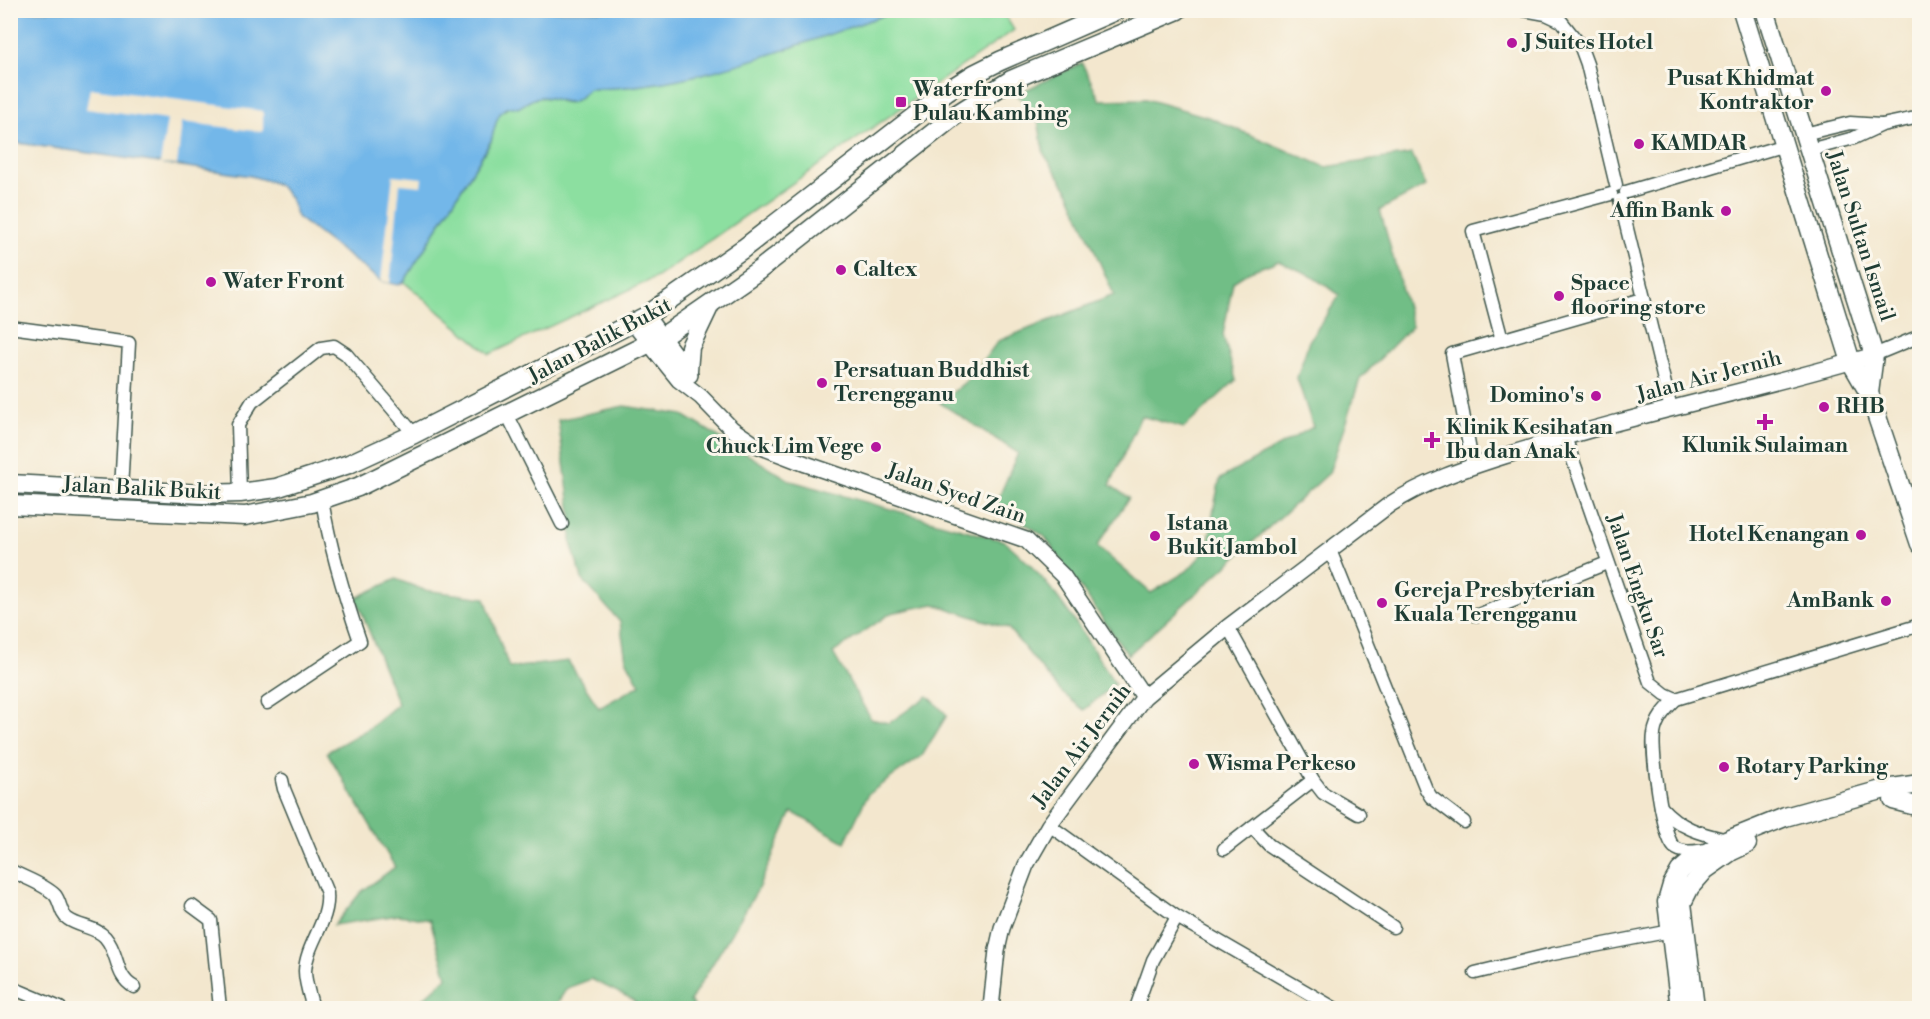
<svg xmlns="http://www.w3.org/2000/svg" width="1930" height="1019" font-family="'Libre Bodoni',serif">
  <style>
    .green { fill: #8cdfa0; stroke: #568e6a; stroke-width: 1.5 }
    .forest { fill: #71be86; stroke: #487e5d; stroke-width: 1.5; fill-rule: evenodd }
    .water { fill: #73b7e9; stroke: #497a8e; stroke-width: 1.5 }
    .pier { fill: #f3e7ce }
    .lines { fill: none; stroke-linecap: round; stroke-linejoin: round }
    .minor-casing { stroke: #3f564b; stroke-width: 15 }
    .tertiary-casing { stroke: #3f564b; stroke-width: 18 }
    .secondary-casing { stroke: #3f564b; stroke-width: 21 }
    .minor { stroke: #fff; stroke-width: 12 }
    .tertiary { stroke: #fff; stroke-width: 15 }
    .secondary { stroke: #fff; stroke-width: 18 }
    .poi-dot { fill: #b5179e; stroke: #fbf7ec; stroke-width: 2 }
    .labels { text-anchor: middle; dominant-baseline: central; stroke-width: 6; stroke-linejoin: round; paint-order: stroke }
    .poi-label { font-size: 21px; font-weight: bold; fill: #1f3d34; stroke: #fbf7ec; text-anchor: start }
    .street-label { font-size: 21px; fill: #1f3d34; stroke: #fbf7ec }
  </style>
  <rect width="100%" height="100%" fill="#fbf7ec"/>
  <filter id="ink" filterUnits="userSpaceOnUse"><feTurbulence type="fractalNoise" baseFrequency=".0167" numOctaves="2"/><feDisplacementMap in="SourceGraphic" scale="12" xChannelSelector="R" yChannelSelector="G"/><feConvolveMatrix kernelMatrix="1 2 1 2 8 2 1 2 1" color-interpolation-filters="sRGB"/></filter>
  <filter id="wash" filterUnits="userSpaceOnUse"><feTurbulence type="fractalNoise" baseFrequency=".008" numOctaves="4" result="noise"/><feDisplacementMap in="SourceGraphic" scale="24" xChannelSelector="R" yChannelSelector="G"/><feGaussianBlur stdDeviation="1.35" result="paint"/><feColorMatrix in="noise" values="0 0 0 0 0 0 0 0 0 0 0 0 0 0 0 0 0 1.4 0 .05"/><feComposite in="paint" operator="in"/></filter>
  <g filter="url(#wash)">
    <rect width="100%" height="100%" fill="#f3e7ce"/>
    <path class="green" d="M897,11h105l12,19 -357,247 -167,77 -86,-72 87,-140c6,-23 3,-33 29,-37 6,-1 11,-6 17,-7 24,-5 28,19 51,-9 107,-1 209,-45 309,-78z"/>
    <g class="forest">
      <path d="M1082,63l18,37 46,-1 62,18 118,50 86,-13 14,32 -46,24 32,116 -52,53 -31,94 -201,182 -83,-118 -49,-33 22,-51 -78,-50 31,-26 27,-36 116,-46 -46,-105 -24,-36 -6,-34 -21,-26zM1278,261l30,13 32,21 -31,46 -12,37 16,49 -93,52 -6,28 -6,41 -21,23 -36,22 -54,-47 32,-48 -19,-13 31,-69 43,12 52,-48 -13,-45 10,-53 17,-11z"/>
      <path d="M624,406l59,9 108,66 213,60c48,38 78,92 111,143l-31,26 -23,-18 -53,-64 -74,-24 -43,9 -58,40 38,66 18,4 39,-27 19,19 -25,41 -54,38 -23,48 -53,-30 -35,79 -67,110 5,7h-55l-8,-9 -41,-20 -24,9 -13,20h-141l34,-31 -17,-57 -31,-5 -65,10 27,-33 34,-25 -68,-115 41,-23 30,-25 -42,-106 40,-19 28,11 61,8 24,70 59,-7 31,47 41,-23 -14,-26 -6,-37 -38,-43 -11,-36v-30l-13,-93z"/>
    </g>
    <path class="water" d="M10,11h887c-100,33 -202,78 -309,78 -21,24 -23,8 -48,8 -8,1 -15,7 -22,11 -20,-7 -23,19 -27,33l-87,141 -6,3 -17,-4 -84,-64 -7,-19 -9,-11 -9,-5 -21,-6 -240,-34z"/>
    <g class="pier">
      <polygon points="90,88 263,111 263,132 182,122 177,165 160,164 167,120 86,109"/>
      <polygon points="393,175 422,178 421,186 400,184 390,283 381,281"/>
    </g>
  </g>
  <g filter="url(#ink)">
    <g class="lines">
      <defs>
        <g id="minor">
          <polyline points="1524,10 1546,14 1561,21 1580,45 1587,64 1616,185"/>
          <polyline points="1804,134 1850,123 1881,125"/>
          <polyline points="1809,150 1854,138 1882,125 1920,117"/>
          <polyline points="1626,192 1785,145"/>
          <polyline points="1620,200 1671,409"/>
          <polyline points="10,327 129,343 121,490"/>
          <polyline points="1502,340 1473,231 1611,194"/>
          <polyline points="1874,355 1920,336"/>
          <polyline points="507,414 562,524"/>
          <polyline points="1565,437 1650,682 1665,694 1676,699 1920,625"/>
          <polyline points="1473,467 1452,354 1643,299"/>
          <polyline points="240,493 238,425 252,402 321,348 334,346 346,354 414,434"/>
          <polyline points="1330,550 1426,789 1431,797 1464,822"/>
          <polyline points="1475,615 1478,615 1607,563"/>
          <polyline points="1228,627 1313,780 1323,793 1359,814"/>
          <path d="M1676,699c-10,10 -20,20 -22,35 -3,16 8,102 20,113 9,7 21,4 32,3"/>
          <path d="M267,703l93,-62c-16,-46 -30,-93 -38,-141"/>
          <path d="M282,780l2,9 43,104c3,28 -21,51 -22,78 0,12 5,26 8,37"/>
          <path d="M1661,807c18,21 40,27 67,33"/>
          <polyline points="1049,825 1177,917 1334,1008"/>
          <polyline points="1252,827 1269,845 1393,927"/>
          <polyline points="1224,849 1313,780"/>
          <path d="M10,870c14,8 34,14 45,25 6,7 5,19 13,24 11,8 28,8 37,18 15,17 9,39 29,50"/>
          <polyline points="192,906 211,920 220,1008"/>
          <polyline points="1475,973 1553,954 1671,931"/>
          <polyline points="10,987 60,1008"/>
          <polyline points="1136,1008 1153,960 1177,917"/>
        </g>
        <g id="tertiary">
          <polyline points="646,316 690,375"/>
          <polyline points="633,323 679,380 701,397 732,429 754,444 806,464 1026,540 1063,576 1144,697"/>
          <path d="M991,1008l6,-58 5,-22 24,-63 23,-40 95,-128 84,-70 161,-122c41,-27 88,-40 134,-55 115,-37 235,-60 351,-95"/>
        </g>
        <g id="secondary">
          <polyline points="1742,10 1851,362 1869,393"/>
          <polyline points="1765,10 1874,355 1869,393 1920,544"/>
          <polyline points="688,370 690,347 709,307"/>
          <polyline points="10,484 203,494 240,493 276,488 349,464 414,434 646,316 744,248 947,91 974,74 1000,61 1117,10"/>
          <polyline points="10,505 245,516 312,503 358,487 662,337 759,270 957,114 1011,80 1178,10"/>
          <polyline points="1893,800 1920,807"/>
          <polyline points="1680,1008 1667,902 1672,885 1680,871 1688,864 1728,840 1785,817 1885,789 1920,784"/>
          <polyline points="1695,1008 1682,903 1690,887 1705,870 1732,851 1747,844"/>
        </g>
      </defs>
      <use href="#minor" class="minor-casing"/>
      <use href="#tertiary" class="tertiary-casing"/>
      <use href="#secondary" class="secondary-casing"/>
      <use href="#minor" class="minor"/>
      <use href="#tertiary" class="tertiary"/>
      <use href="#secondary" class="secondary"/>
    </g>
  </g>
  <g class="poi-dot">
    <circle cx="1512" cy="43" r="6"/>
    <circle cx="1826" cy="91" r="6"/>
    <rect x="895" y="96" width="12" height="12" rx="3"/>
    <circle cx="1639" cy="144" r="6"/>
    <circle cx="1726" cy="211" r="6"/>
    <circle cx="841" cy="270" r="6"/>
    <circle cx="211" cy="282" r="6"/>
    <circle cx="1559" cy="296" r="6"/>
    <circle cx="822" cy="383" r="6"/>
    <circle cx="1596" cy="396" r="6"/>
    <circle cx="1824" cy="407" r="6"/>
    <path d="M1762 413h6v6h6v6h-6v6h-6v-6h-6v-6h6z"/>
    <path d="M1429 431h6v6h6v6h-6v6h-6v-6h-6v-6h6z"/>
    <circle cx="876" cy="447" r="6"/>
    <circle cx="1861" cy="535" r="6"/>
    <circle cx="1155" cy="536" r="6"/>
    <circle cx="1886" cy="601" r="6"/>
    <circle cx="1382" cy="603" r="6"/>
    <circle cx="1194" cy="764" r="6"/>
    <circle cx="1724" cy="767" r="6"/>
  </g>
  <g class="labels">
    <g class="poi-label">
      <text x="1524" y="43">J Suites Hotel</text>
      <text x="1814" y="79" text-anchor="end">Pusat Khidmat<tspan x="1814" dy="24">Kontraktor</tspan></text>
      <text x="913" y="90">Waterfront<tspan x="913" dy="24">Pulau Kambing</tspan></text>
      <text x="1651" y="144">KAMDAR</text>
      <text x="1714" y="211" text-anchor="end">Affin Bank</text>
      <text x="853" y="270">Caltex</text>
      <text x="223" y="282">Water Front</text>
      <text x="1571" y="284">Space<tspan x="1571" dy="24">flooring store</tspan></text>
      <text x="834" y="371">Persatuan Buddhist<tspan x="834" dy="24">Terengganu</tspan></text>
      <text x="1584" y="396" text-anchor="end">Domino's</text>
      <text x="1836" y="407">RHB</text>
      <text x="1446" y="428">Klinik Kesihatan<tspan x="1446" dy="24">Ibu dan Anak</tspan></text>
      <text x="1765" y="446" text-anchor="middle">Klunik Sulaiman</text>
      <text x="864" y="447" text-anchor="end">Chuck Lim Vege</text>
      <text x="1167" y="524">Istana<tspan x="1167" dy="24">Bukit Jambol</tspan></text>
      <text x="1849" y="535" text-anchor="end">Hotel Kenangan</text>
      <text x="1394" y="591">Gereja Presbyterian<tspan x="1394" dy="24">Kuala Terengganu</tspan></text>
      <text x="1874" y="601" text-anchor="end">AmBank</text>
      <text x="1206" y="764">Wisma Perkeso</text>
      <text x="1736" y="767">Rotary Parking</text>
    </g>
    <g class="street-label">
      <text transform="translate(1860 236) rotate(72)">Jalan Sultan Ismail</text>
      <text transform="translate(600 341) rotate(-28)">Jalan Balik Bukit</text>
      <text transform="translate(1709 377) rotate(-15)">Jalan Air Jernih</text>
      <text transform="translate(142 489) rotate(3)">Jalan Balik Bukit</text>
      <text transform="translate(956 494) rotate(19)">Jalan Syed Zain</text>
      <text transform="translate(1637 586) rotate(71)">Jalan Engku Sar</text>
      <text transform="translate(1082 746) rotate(-53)">Jalan Air Jernih</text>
    </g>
  </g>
  <rect width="1930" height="1019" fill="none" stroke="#fbf7ec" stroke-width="36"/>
</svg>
